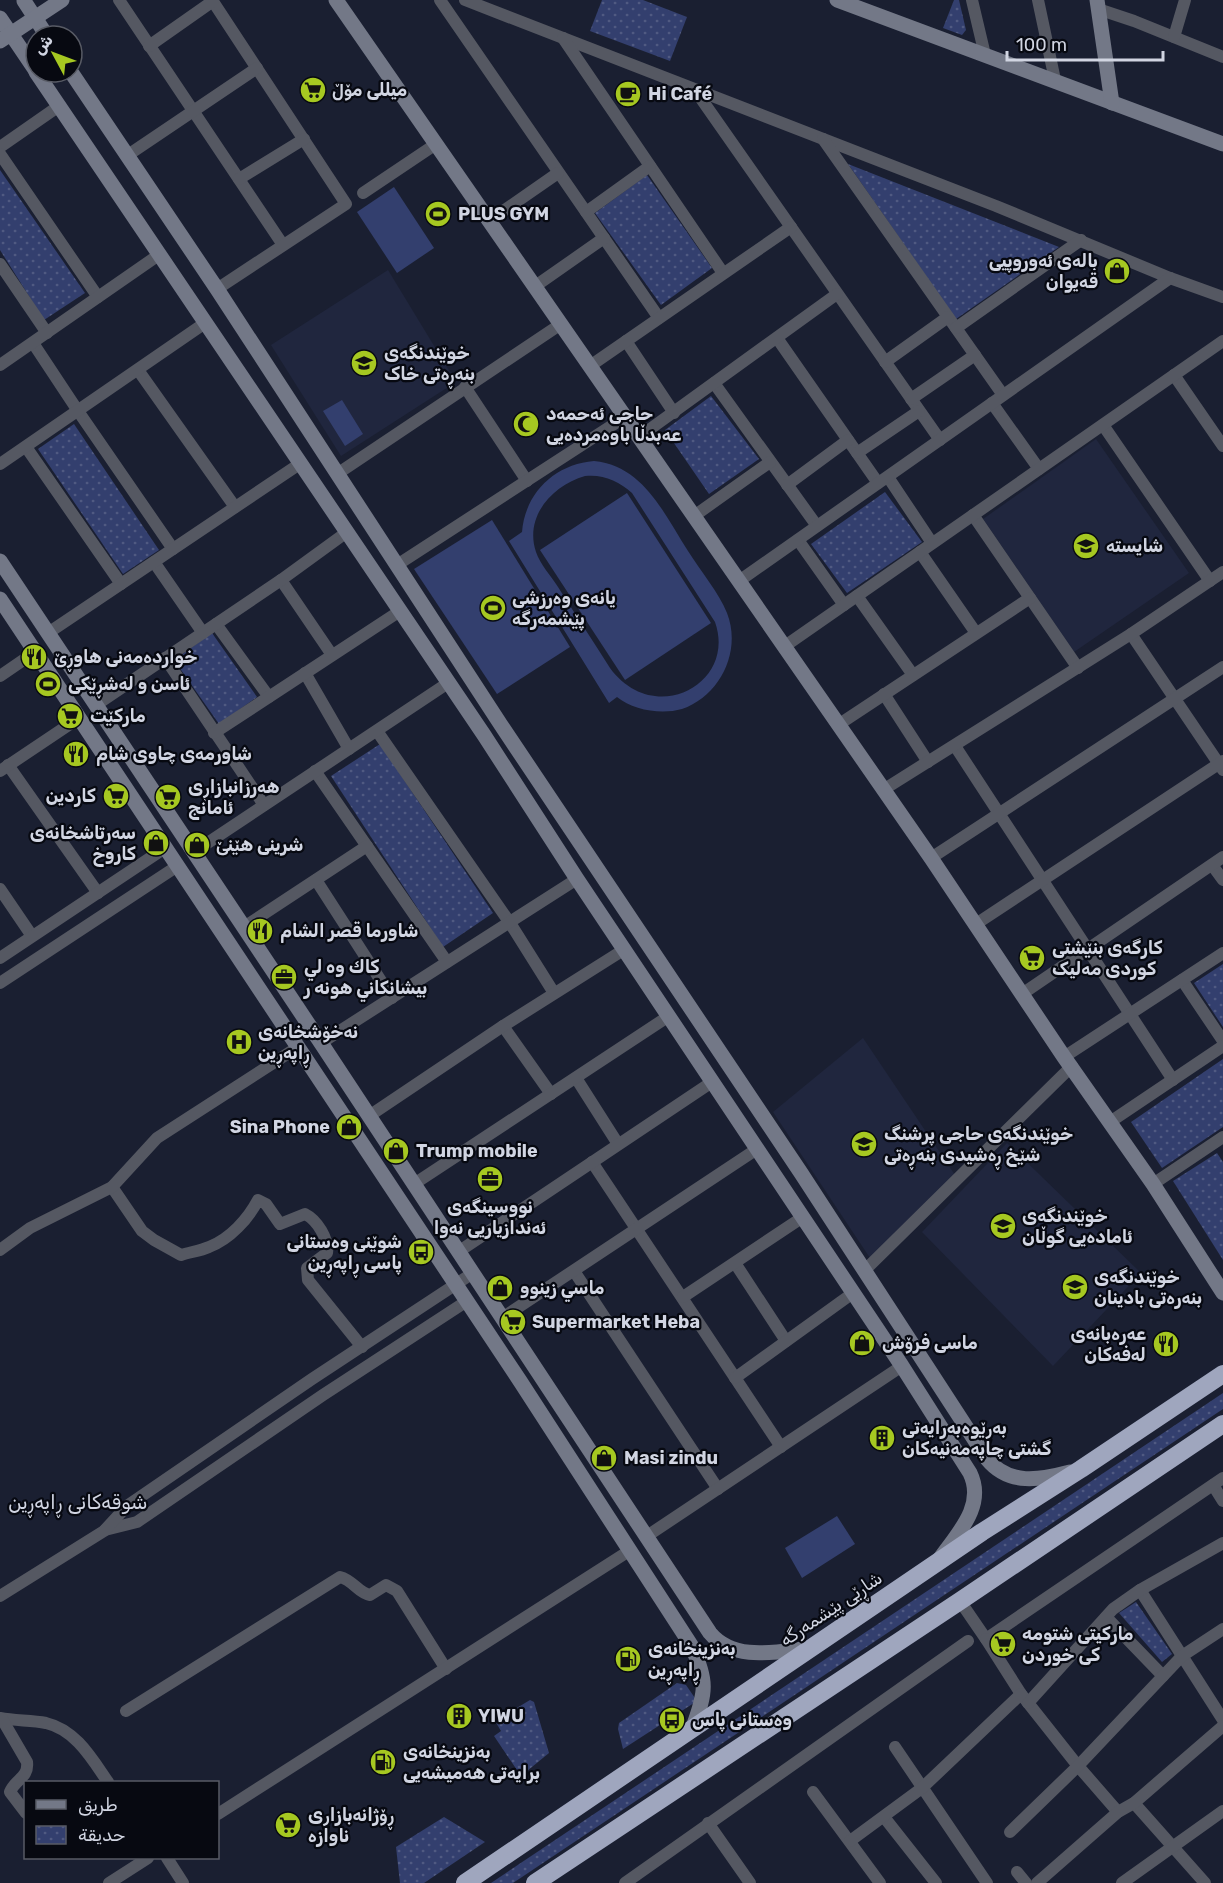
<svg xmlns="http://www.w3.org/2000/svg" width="1223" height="1883" font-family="Rubik,Vazirmatn,sans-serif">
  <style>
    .built { fill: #20263e }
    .park { fill: url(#park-dots) }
    .pitch { fill: #333f6e; fill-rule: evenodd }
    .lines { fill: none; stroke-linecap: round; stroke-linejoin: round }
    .street { stroke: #555862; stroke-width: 12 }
    .secondary { stroke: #737887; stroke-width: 15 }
    .highway { stroke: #9fa6be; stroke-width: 18 }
    .labels { text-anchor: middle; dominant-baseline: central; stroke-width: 4.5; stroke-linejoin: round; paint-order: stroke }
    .poi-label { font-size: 18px; font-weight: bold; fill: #d1d5e2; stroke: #070911; text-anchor: start }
    .street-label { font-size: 18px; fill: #d1d5e2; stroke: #070911 }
    .neighbourhood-label { font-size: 20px; fill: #d1d5e2; stroke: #070911 }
  </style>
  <defs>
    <pattern id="park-dots" width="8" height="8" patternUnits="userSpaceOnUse" patternTransform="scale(1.5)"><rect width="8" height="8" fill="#333f6e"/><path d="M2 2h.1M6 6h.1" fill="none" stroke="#505a82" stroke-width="1.8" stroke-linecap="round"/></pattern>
  </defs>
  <rect width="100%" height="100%" fill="#1a1f31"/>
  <g class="built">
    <polygon points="388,270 456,382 341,456 271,345"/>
    <polygon points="1096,439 1189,573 1074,652 983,519"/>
    <polygon points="863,1038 955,1175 870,1258 773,1112"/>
    <polygon points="1007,1143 1141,1273 1053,1366 922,1232"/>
  </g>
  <g class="park">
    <polygon points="602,0 643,0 687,17 670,61 590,31"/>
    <polygon points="954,0 959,0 966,30 962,35 943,28"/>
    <polygon points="848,164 1059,247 956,319"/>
    <polygon points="0,170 85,293 44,320 0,250"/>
    <polygon points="647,175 712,268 661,305 595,213"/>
    <polygon points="711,396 759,459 709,494 665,430"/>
    <polygon points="74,424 159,550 123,574 38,449"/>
    <polygon points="885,492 922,542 847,593 811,544"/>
    <polygon points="212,633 257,697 219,724 174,660"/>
    <polygon points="380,744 493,913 443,947 331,776"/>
    <polygon points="1223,964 1223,1027 1194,983"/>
    <polygon points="1223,1059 1223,1127 1162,1168 1131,1122"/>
    <polygon points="1217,1153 1223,1162 1223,1260 1173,1181"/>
    <polygon points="1223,1393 1223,1409 513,1883 491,1883"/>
    <polygon points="1136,1602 1172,1654 1162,1662 1119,1613"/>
    <polygon points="677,1683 686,1685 697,1701 623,1749 618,1729 619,1723"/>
    <polygon points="530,1700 534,1702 549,1753 521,1776 494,1736 501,1731 495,1721"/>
    <polygon points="444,1817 485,1842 424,1883 400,1883 396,1847"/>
  </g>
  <g class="pitch">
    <polygon points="394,187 434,248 397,273 357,212"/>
    <polygon points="342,400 363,434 345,446 323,411"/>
    <path d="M594,461c50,5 70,53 94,90 12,19 31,42 39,62 15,38 -7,83 -45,96 -21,6 -49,1 -65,-12l-8,6 -100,-162 13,-9c3,-39 33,-68 72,-71zM585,476c18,-2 34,5 47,17l83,129c22,62 -61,106 -105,46 -17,-27 -35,-54 -52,-81 -7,-11 -18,-23 -22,-35 -12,-36 17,-67 49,-76z"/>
    <polygon points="627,493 711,623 625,680 540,550"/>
    <polygon points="492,520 570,647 497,694 414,569"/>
    <polygon points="837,1516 855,1544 802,1578 785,1548"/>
  </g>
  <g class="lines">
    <g class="street">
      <polyline points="119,0 283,245"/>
      <polyline points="212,0 346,204 217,289"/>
      <polyline points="440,0 659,318"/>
      <polyline points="465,0 996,206 1170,278 1223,297"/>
      <polyline points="972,0 985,55"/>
      <polyline points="1038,0 1055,80"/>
      <polyline points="1098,9 1134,21 1223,57"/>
      <polyline points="1174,37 1185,0"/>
      <polyline points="563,38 723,273"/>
      <polyline points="149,46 213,1"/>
      <polyline points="695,90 940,440"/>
      <polyline points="823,139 1003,395"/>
      <polyline points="0,147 59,106"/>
      <polyline points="0,154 98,297"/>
      <polyline points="128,155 257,68"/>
      <polyline points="239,179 304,139"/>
      <polyline points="363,193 436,144"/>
      <polyline points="586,212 650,166"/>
      <polyline points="489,221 558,173"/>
      <polyline points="0,264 47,333"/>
      <polyline points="534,287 604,238"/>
      <polyline points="956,328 1081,240"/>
      <polyline points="777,338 878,483"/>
      <polyline points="626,341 674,413"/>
      <polyline points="33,343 78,411 173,549"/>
      <polyline points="885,362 948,317"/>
      <polyline points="0,365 160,254"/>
      <polyline points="590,366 791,227"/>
      <polyline points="138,370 235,507"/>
      <polyline points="1174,375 1223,446"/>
      <polyline points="714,383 817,526"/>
      <polyline points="465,387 527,481"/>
      <polyline points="911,399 975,355"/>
      <polyline points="992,403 1039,469"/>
      <polyline points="1103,425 1210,581"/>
      <polyline points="639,437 837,294"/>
      <polyline points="26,447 121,584"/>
      <polyline points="857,453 919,411"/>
      <polyline points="0,464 205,323"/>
      <polyline points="337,474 561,324"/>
      <polyline points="888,477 932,543"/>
      <polyline points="787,485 848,440"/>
      <polyline points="973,515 1078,668"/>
      <polyline points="694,516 770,462"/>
      <polyline points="798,540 844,605"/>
      <polyline points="920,552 976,633"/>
      <polyline points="154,562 203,633"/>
      <polyline points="397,565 625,417"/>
      <polyline points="281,580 332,655"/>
      <polyline points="739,581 1170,278"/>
      <polyline points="857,596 913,675"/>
      <polyline points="216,624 269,697"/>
      <polyline points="48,633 301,463"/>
      <polyline points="1131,634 1223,770"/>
      <polyline points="785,646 1223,341"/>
      <polyline points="165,658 264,805"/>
      <polyline points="305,673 349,749"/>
      <polyline points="0,676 35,652"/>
      <polyline points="884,694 928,762"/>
      <polyline points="96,705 281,580 347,532"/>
      <polyline points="838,725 1030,598"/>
      <polyline points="377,731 510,923 554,993"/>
      <polyline points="214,733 400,611"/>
      <polyline points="955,746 1173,1080"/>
      <polyline points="8,765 98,893"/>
      <polyline points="0,771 79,718"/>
      <polyline points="315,771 447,962"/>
      <polyline points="883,790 1131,634 1223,572"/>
      <polyline points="194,852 448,683"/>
      <polyline points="931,858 1223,667"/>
      <polyline points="1212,865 1223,880"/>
      <polyline points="316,880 392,998"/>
      <polyline points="0,889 32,936"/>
      <polyline points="976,924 1223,761"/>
      <polyline points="244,927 367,846"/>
      <polyline points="0,958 165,848"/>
      <polyline points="1182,980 1223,1041"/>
      <polyline points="0,983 176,867"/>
      <polyline points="1022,994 1223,857"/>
      <polyline points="503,1026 551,1094"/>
      <polyline points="321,1043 577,879"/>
      <polyline points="1064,1057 1223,953"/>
      <polyline points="576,1078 618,1144"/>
      <polyline points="369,1116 503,1026 625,949"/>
      <polyline points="1110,1122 1223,1046"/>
      <polyline points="592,1162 781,1447"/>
      <polyline points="414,1184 669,1016"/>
      <polyline points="1153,1184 1223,1137"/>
      <path d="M112,1187l30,44 12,9 27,15c9,-3 19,-4 28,-8 21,-8 39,-28 49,-47l8,4 14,20 25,-10c12,6 24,25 22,39l-20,15 1,12 54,67"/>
      <polyline points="0,1250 30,1228 112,1187 157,1138 298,1047"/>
      <polyline points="458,1252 712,1082"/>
      <polyline points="735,1263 786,1341"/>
      <polyline points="574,1271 718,1489"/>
      <polyline points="864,1271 1072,1066"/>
      <polyline points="683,1297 803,1217"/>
      <polyline points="502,1318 757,1149"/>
      <polyline points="735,1378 853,1293"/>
      <polyline points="1213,1485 1223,1501"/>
      <polyline points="105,1530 137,1522 323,1395 467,1301"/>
      <polyline points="647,1536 902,1366"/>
      <polyline points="1140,1590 1223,1720"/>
      <polyline points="0,1596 104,1531 127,1506 312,1379 473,1273"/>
      <polyline points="960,1601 986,1639 1223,1478"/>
      <polyline points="1106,1617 1163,1676"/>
      <polyline points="986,1639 1021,1694 1078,1766 1118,1812"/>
      <polyline points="1028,1703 1113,1609 1140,1590 1223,1543"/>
      <path d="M126,1711l214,-134c13,3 18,16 30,18l16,-10 11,6 49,78"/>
      <path d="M0,1718c15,3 31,2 46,5 30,7 46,36 62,59"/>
      <path d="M2,1719l25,43c2,16 -12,17 -17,30l16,21"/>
      <polyline points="895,1747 987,1883"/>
      <polyline points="813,1792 880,1883"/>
      <polyline points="1134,1803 1205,1883"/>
      <polyline points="218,1814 629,1551"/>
      <polyline points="884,1817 936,1883"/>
      <polyline points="708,1823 750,1883"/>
      <polyline points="1010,1832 1078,1766 1182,1656 1223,1629"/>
      <polyline points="850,1841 922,1788 1021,1694"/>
      <polyline points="167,1858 183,1883"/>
      <polyline points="1017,1872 1026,1883"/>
      <polyline points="109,1883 148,1858"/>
      <polyline points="625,1883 968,1641"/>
      <polyline points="1037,1883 1118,1812 1134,1803 1223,1726"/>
      <polyline points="1122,1883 1223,1811"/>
    </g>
    <g class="secondary">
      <polyline points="336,0 931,858 1064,1057 1153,1184 1223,1293"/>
      <polyline points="837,0 1223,144"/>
      <polyline points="1097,0 1112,103"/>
      <polyline points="24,1 47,36"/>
      <polyline points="0,18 36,71"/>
      <polyline points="0,41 62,0"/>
      <path d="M36,72l448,663 93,144 325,487 68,107c16,33 -13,61 -31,87"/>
      <path d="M71,72l146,217 284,436 300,448 186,286c22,27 53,21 83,13"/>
      <path d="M0,561l321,482 389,590c25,30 69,18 103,15"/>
      <path d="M0,599l520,782 171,264c17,36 15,47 2,82"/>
    </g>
    <g class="highway">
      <polyline points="465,1883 982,1532 1081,1469 1223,1374"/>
      <polyline points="535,1883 960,1601 1223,1424"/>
    </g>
  </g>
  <defs>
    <symbol id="supermarket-disc" viewBox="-11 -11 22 22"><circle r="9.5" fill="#a6c821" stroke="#070911"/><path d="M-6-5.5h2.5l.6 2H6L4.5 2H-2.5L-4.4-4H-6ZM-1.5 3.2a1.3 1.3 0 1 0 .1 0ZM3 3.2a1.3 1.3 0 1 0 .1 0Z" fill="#111"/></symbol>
    <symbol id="cafe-disc" viewBox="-11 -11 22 22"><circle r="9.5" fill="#a6c821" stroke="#070911"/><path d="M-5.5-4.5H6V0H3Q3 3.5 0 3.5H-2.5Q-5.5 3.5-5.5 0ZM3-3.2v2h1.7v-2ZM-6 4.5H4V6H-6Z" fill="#111"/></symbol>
    <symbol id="stadium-disc" viewBox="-11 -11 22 22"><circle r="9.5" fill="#a6c821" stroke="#070911"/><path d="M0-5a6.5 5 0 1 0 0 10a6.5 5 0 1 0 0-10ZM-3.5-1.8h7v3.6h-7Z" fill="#111"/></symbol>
    <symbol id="shop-disc" viewBox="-11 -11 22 22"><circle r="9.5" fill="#a6c821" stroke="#070911"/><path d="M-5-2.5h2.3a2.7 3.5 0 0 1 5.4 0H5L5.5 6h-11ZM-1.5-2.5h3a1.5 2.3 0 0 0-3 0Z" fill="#111"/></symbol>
    <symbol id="school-disc" viewBox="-11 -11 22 22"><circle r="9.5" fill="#a6c821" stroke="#070911"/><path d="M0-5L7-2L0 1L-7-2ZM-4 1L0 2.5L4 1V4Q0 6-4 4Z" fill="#111"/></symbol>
    <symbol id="mosque-disc" viewBox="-11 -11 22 22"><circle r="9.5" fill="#a6c821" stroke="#070911"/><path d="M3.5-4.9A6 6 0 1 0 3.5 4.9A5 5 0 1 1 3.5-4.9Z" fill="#111"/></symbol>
    <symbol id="restaurant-disc" viewBox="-11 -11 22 22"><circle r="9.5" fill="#a6c821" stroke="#070911"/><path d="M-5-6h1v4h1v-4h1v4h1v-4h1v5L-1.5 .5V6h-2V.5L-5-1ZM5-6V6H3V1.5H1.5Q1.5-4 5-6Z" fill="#111"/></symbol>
    <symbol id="office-disc" viewBox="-11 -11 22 22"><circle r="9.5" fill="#a6c821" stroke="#070911"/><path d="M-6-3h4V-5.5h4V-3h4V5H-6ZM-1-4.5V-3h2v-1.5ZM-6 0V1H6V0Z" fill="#111"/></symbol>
    <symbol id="hospital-disc" viewBox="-11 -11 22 22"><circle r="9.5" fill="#a6c821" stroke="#070911"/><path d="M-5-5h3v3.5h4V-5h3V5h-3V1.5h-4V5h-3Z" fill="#111"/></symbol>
    <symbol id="bus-disc" viewBox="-11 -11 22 22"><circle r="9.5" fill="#a6c821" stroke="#070911"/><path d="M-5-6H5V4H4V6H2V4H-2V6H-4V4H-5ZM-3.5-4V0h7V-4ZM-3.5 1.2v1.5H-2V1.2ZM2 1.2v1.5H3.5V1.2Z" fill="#111"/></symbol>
    <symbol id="building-disc" viewBox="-11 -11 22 22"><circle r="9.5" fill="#a6c821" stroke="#070911"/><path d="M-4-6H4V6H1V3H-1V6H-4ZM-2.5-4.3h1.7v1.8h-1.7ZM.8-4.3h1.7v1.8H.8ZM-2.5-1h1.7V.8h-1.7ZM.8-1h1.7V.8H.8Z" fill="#111"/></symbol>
    <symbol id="fuel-disc" viewBox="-11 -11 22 22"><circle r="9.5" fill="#a6c821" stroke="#070911"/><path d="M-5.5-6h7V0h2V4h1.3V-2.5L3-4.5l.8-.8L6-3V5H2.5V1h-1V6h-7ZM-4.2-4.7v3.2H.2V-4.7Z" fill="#111"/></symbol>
  </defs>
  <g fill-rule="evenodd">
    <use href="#supermarket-disc" x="298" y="75" width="30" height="30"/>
    <use href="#cafe-disc" x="613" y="79" width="30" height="30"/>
    <use href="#stadium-disc" x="423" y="199" width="30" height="30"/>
    <use href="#shop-disc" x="1102" y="256" width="30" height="30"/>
    <use href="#school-disc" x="349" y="348" width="30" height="30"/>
    <use href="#mosque-disc" x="511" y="409" width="30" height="30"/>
    <use href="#school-disc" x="1071" y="531" width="30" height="30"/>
    <use href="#stadium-disc" x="478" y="593" width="30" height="30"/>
    <use href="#restaurant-disc" x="19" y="642" width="30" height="30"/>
    <use href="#stadium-disc" x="33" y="669" width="30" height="30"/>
    <use href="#supermarket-disc" x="55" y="701" width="30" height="30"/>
    <use href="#restaurant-disc" x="61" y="739" width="30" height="30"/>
    <use href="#supermarket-disc" x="101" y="781" width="30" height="30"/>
    <use href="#supermarket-disc" x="153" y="782" width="30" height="30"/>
    <use href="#shop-disc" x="141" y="828" width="30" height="30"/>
    <use href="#shop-disc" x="182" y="830" width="30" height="30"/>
    <use href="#restaurant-disc" x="245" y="916" width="30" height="30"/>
    <use href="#supermarket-disc" x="1017" y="943" width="30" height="30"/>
    <use href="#office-disc" x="269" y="962" width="30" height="30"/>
    <use href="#hospital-disc" x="224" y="1027" width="30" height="30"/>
    <use href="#shop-disc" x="334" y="1112" width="30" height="30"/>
    <use href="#school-disc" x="849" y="1129" width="30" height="30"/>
    <use href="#shop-disc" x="381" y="1136" width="30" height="30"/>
    <use href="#office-disc" x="475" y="1164" width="30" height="30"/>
    <use href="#school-disc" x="988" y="1211" width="30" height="30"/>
    <use href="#bus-disc" x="406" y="1237" width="30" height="30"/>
    <use href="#school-disc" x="1060" y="1272" width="30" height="30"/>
    <use href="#shop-disc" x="485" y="1273" width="30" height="30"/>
    <use href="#supermarket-disc" x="498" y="1307" width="30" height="30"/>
    <use href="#shop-disc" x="847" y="1328" width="30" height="30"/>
    <use href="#restaurant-disc" x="1151" y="1329" width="30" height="30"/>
    <use href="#building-disc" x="867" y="1423" width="30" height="30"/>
    <use href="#shop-disc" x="589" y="1443" width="30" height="30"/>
    <use href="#supermarket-disc" x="988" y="1629" width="30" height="30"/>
    <use href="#fuel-disc" x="613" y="1644" width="30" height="30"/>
    <use href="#building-disc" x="444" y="1701" width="30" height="30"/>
    <use href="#bus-disc" x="657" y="1705" width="30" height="30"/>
    <use href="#fuel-disc" x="368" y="1747" width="30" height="30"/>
    <use href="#supermarket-disc" x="273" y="1810" width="30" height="30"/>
  </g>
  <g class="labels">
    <g class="poi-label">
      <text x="332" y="90">میللی مۆڵ</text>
      <text x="648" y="94">Hi Café</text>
      <text x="458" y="214">PLUS GYM</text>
      <text x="1098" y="261" text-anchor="end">بالەی ئەوروپیی<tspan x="1098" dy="21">قەیوان</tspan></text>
      <text x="384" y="353">خوێندنگەی<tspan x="384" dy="21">بنەڕەتی خاک</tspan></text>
      <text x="546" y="414">حاجی ئەحمەد<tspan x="546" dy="21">عەبدڵا باوەمردەیی</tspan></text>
      <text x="1106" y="546">شایستە</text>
      <text x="512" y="598">یانەی وەرزشی<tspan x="512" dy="21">پێشمەرگە</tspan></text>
      <text x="54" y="657">خواردەمەنی هاوڕێ</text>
      <text x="68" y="684">ئاسن و لەشڕێکی</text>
      <text x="90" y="716">مارکێت</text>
      <text x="96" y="754">شاورمەی چاوی شام</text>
      <text x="188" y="787">هەرزانبازاڕی<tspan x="188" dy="21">ئامانج</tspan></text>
      <text x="96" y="796" text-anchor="end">كاردين</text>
      <text x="136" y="833" text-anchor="end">سەرتاشخانەی<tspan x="136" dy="21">کاروخ</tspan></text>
      <text x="216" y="845">شرینی هێنێ</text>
      <text x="280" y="931">شاورما قصر الشام</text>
      <text x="1052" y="948">کارگەی بنێشتی<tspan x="1052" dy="21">کوردی مەلیک</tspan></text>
      <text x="304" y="967">كاك وه لي<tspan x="304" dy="21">بيشانكاني هونه ر</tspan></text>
      <text x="258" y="1032">نەخۆشخانەی<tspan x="258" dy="21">ڕاپەڕین</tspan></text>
      <text x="330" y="1127" text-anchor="end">Sina Phone</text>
      <text x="884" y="1134">خوێندنگەی حاجی پرشنگ<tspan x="884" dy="21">شێخ ڕەشیدی بنەڕەتی</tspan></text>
      <text x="416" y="1151">Trump mobile</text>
      <text x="490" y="1207" text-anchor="middle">نووسینگەی<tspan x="490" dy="21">ئەندازیاریی نەوا</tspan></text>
      <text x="1022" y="1216">خوێندنگەی<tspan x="1022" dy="21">ئامادەیی گوڵان</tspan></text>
      <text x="402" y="1242" text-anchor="end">شوێنی وەستانی<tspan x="402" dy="21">پاسی ڕاپەڕین</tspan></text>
      <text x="1094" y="1277">خوێندنگەی<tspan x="1094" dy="21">بنەرەتی بادینان</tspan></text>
      <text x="520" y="1288">ماسي زينوو</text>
      <text x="532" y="1322">Supermarket Heba</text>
      <text x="1146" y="1334" text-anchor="end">عەرەبانەی<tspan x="1146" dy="21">لەفەکان</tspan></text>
      <text x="882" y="1343">ماسی فرۆش</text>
      <text x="902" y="1428">بەڕێوەبەرایەتی<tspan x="902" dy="21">گشتی چاپەمەنیەکان</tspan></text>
      <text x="624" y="1458">Masi zindu</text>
      <text x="1022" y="1634">مارکیتی شتومه<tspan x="1022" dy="21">کی خوردن</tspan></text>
      <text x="648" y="1649">بەنزینخانەی<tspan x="648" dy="21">ڕاپەڕین</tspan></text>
      <text x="478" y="1716">YIWU</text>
      <text x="692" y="1720">وەستانی پاس</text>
      <text x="403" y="1752">بەنزینخانەی<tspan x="403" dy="21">برایەتی هەمیشەیی</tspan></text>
      <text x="308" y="1815">ڕۆژانەبازاڕی<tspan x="308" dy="21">ناوازە</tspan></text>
    </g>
    <g class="street-label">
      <text transform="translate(831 1609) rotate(-34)">شاڕێی پێشمەرگە</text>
    </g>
    <g class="neighbourhood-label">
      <text x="78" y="1502">شوقەکانی ڕاپەڕین</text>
    </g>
  </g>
  <rect x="24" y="1781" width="195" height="78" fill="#070911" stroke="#585b65" stroke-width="1.5"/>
  <rect x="36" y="1800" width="30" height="9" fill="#737887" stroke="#585b65" stroke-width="1.5"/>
  <text x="78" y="1811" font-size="18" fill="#d1d5e2">طريق</text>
  <rect x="36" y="1826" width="30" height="18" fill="url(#park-dots)" stroke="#585b65" stroke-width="1.5"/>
  <text x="78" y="1841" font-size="18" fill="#d1d5e2">حديقة</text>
  <g transform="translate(54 54) rotate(311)"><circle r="28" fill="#070911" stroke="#585b65" stroke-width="1.5"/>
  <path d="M0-4.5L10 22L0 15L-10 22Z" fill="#a6c821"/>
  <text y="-9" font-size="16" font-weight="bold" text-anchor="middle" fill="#d1d5e2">ش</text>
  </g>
  <path d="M1007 51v9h156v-9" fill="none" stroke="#d1d5e2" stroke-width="3"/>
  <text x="1016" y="51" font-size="18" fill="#d1d5e2" stroke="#070911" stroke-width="4.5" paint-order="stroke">100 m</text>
</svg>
